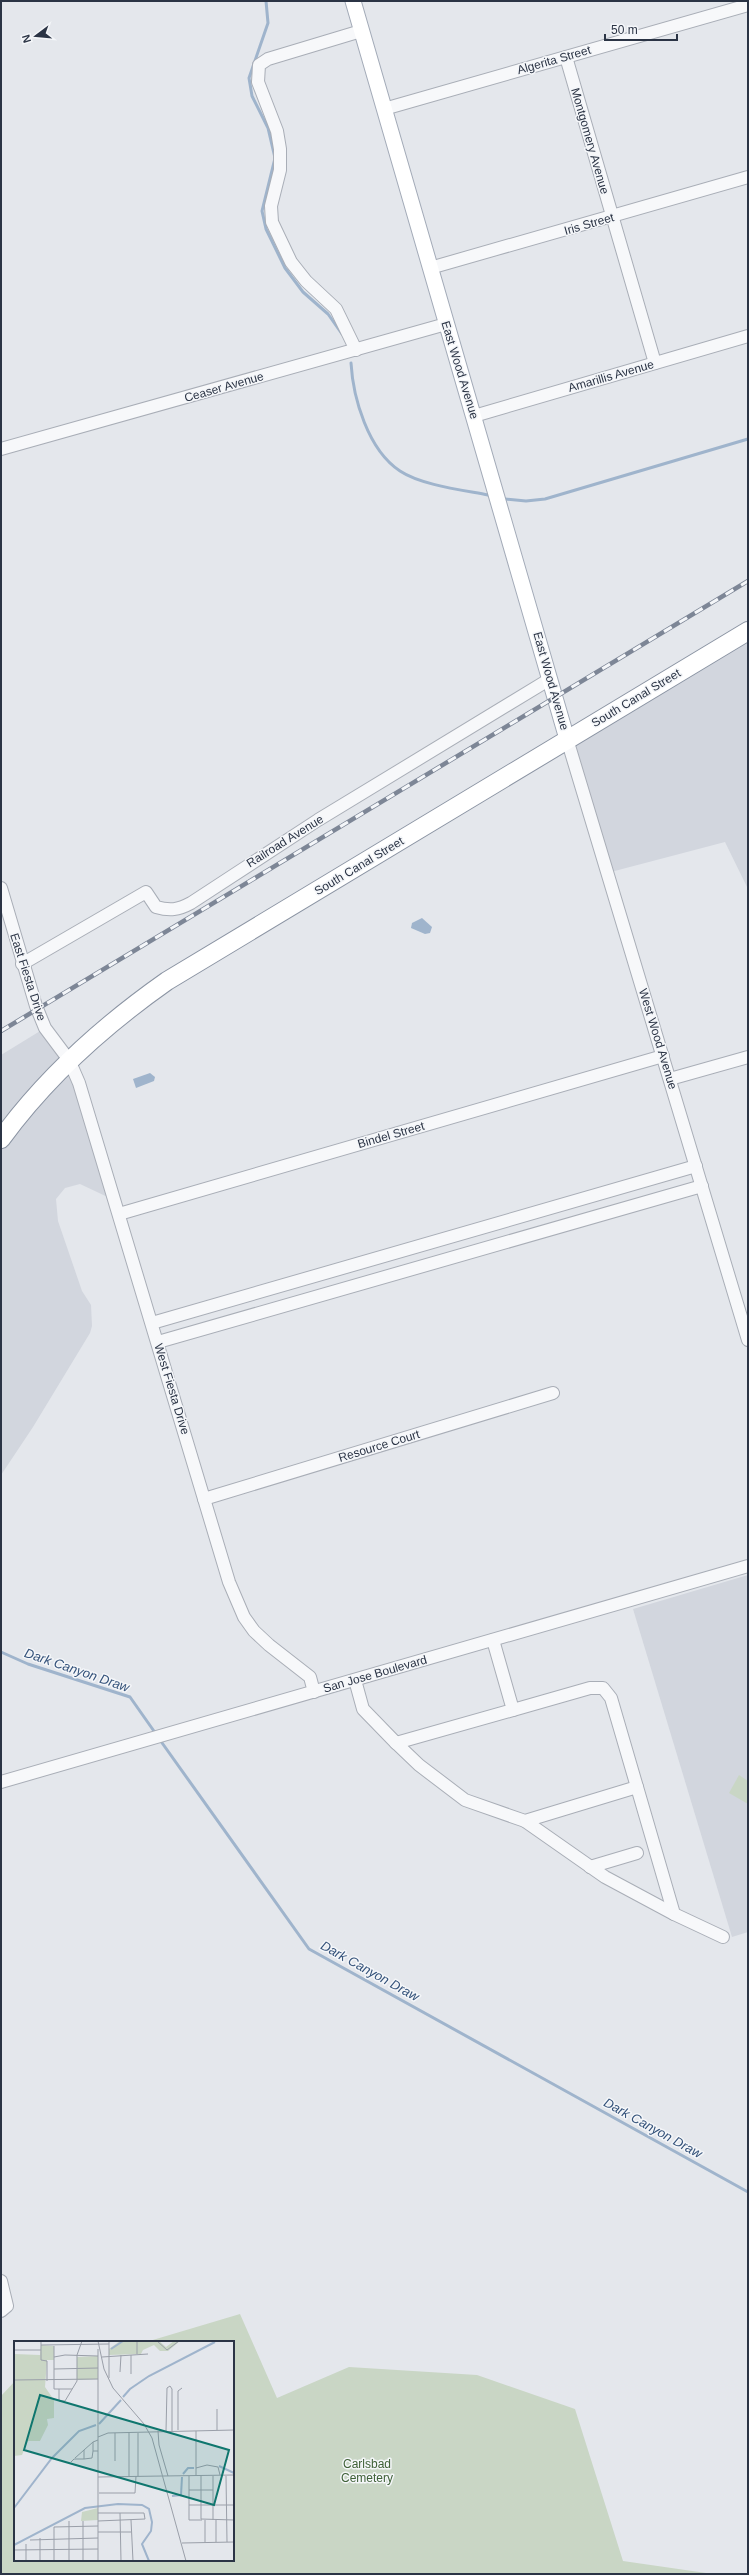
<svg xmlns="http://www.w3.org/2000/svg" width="749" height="2575" font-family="Arial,sans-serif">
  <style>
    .built { fill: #d2d6de }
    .green { fill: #c9d6c5 }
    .water { fill: #9fb4cc }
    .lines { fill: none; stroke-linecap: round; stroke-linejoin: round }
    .stream { stroke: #9fb4cc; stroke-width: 3 }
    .minor-casing { stroke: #a9aeb7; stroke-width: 14 }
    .major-casing { stroke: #a3abb8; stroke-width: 17 }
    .highway-casing { stroke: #8b94a3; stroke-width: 20 }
    .minor { stroke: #f7f8fa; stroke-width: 12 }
    .major { stroke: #fff; stroke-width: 15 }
    .highway { stroke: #fff; stroke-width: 18 }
    .rail-casing { stroke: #7d8696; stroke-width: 4.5 }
    .rail { stroke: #f4f6f9; stroke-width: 3; stroke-dasharray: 9; stroke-linecap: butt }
    .labels { text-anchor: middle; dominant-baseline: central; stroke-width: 3; stroke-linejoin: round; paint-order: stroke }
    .street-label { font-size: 12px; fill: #2b3445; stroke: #f4f6f9 }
    .park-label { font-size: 12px; fill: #3f6138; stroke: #f4f6f9 }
    .water-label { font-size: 13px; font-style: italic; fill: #34527a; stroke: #f4f6f9 }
    .inset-river { fill: none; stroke: #9fb4cc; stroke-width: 2 }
    .inset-road { fill: none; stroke: #9a9fa9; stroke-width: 1 }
    .view { fill: #0f766e; fill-opacity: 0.15; stroke: #0f766e; stroke-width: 2 }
    .inset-edge { fill: none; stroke: #2b3445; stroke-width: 2 }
  </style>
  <rect width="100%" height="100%" fill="#e4e7ec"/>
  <g class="built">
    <polygon points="748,631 748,889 725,842 607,873 567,739"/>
    <polygon points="45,1028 69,1060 114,1200 80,1184 65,1188 56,1199 58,1221 82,1291 91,1305 92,1326 90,1333 33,1427 1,1475 1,1055"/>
    <polygon points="748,1575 748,1932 732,1937 633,1609"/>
  </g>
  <g class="green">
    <polygon points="739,1775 748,1781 748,1804 729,1793"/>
    <polygon points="240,2314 277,2398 349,2367 477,2375 575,2409 623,2561 713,2574 1,2574 1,2396 15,2381 15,2560 233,2560 233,2342 146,2342"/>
  </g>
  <g class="water">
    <polygon points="422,918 432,927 430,933 425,934 411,928 412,923"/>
    <polygon points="150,1073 155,1077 154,1081 136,1088 133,1079"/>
  </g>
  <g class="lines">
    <g class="stream">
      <polyline points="266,1 268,23 249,78 252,96 268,128 275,158 262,211 266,229 285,268 303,292 328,314 342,334"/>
      <path d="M351,363c2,35 17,87 49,108 21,14 62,19 88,24"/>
      <polyline points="505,499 526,501 545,499 748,439"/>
      <polyline points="1,1652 28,1664 130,1697 156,1734"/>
      <polyline points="160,1740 309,1949 748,2192"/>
    </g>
    <defs>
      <g id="minor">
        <polyline points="566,57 655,363"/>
        <polyline points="384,109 748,5"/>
        <polyline points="430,268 748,177"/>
        <polyline points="356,350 336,309 306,281 291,262 272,222 271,206 280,170 280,149 277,131 258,82 259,65 268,59 361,31"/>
        <polyline points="474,416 748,336"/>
        <polyline points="1,449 446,324"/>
        <polyline points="567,739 748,1340"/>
        <polyline points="1,888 36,1006 45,1028 69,1060 79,1083 229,1582 244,1617 254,1631 269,1645 310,1677 314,1692"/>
        <path d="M22,964l124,-72 10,15c14,4 22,3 35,-4l127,-83 232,-141"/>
        <polyline points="670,1079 748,1057"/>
        <polyline points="119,1214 663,1056"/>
        <polyline points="152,1323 696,1166"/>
        <polyline points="158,1342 702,1186"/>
        <polyline points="204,1499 553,1393"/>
        <polyline points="355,1680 363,1709 396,1743 513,1710 493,1640"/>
        <polyline points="396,1743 419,1765 465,1800 525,1821 637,1787 611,1698 603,1688 590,1688 513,1710"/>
        <polyline points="1,1782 748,1566"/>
        <polyline points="637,1787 674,1914 723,1937"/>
        <polyline points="525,1821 605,1877 674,1914"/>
        <polyline points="590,1867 637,1853"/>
        <polyline points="1,2281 7,2306 1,2311"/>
      </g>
      <polyline id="major" points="353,1 567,739"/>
      <path id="highway" d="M1,1139c46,-63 102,-113 166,-158l581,-350"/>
    </defs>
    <use href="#minor" class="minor-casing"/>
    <use href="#major" class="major-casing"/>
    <use href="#highway" class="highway-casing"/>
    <use href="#minor" class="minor"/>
    <use href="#major" class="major"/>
    <use href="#highway" class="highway"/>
    <defs>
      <polyline id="rail" points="1,1031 748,581"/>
    </defs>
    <use href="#rail" class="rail-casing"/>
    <use href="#rail" class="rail"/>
  </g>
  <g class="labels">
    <g class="street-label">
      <text transform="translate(554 60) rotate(-16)">Algerita Street</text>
      <text transform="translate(590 141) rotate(74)">Montgomery Avenue</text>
      <text transform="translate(589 224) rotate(-16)">Iris Street</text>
      <text transform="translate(460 370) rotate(73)">East Wood Avenue</text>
      <text transform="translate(611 376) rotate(-16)">Amarillis Avenue</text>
      <text transform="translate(224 387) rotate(-16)">Ceaser Avenue</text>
      <text transform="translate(551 681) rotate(74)">East Wood Avenue</text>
      <text transform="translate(636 698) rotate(-31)">South Canal Street</text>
      <text transform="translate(285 841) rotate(-32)">Railroad Avenue</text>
      <text transform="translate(359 866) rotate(-31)">South Canal Street</text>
      <text transform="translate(28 977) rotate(72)">East Fiesta Drive</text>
      <text transform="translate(658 1039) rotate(73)">West Wood Avenue</text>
      <text transform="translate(391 1135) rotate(-16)">Bindel Street</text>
      <text transform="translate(172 1389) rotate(73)">West Fiesta Drive</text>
      <text transform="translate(379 1446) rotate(-17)">Resource Court</text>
      <text transform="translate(375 1674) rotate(-16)">San Jose Boulevard</text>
    </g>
    <g class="park-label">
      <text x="367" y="2464">Carlsbad<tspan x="367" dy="14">Cemetery</tspan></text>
    </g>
    <g class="water-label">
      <text transform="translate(77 1670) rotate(19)">Dark Canyon Draw</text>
      <text transform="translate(370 1971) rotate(29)">Dark Canyon Draw</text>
      <text transform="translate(653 2128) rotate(29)">Dark Canyon Draw</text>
    </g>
  </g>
  <g transform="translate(14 2341)">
    <rect width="220" height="220" fill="#e4e7ec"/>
    <path d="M106,0h39l7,6 8,-6h6l-12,10h-8l-6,-6 -11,5 -2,4 -32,1v-6zM27,4l13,1v14h-7l-2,27 9,13v18l-7,1 1,6 -8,16h-12l-6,14 -8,1v-102l26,1zM84,15v23l-21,1v-23zM84,167v12l-17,1 1,-9z" fill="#c9d6c5"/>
    <path class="inset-river" d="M97,8l12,-8M109,56l7,-8 19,-13 66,-34M85,83l22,-24M205,125l15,7M169,133l5,-6h6M158,155l9,-1 1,-18M0,167l38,-50 27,-27 17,-6M0,204l71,-37 33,-4 24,1 7,4 3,13 -1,9 -9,13 7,17"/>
    <path class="inset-road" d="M27,0v19l6,1v20M84,0l6,28 9,19 31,36 8,14 34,123M143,0l10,9 12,-9M27,4l68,-1M84,8v212M0,9h27M123,13v-13M40,16l11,-2 33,1M88,16l46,-3M40,28l44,-1M106,31l1,-17M117,33v-19M95,37v-37M0,39l84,-1M40,40v-35M40,40v8h18M45,48v12h6l12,-20v-26l5,-14M164,89v-39l4,-3M203,89v-21M144,90l1,14 9,31M152,90l1,-43 3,-2 2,3v42M101,92v28M115,92v43M124,92v43M84,96l10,-4 126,-3M84,99l-5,2v9h5M79,110l-1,7 -8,1v-9l9,-8M61,117l9,-8M57,121l3,-3h10M182,127l11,-3 11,2 2,8M149,135l71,-1M175,135v44h13M182,135v-45M187,135v43l33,1M199,135v44M212,135l1,66M84,136l64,-1M175,149h24M85,152h36l1,-17M175,164h45M106,172l1,48M117,179l2,41M191,179v22M202,179v22M55,180v40M69,180v40M84,180l47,-2 -1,-6h-46M84,191h33M26,197v23M16,199l68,-2M168,202l52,-1M0,209l84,-1M12,220v-17M40,220v-34l44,-1"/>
    <path class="view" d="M26,54l189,55 -15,55 -190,-55z"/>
    <rect width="220" height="220" class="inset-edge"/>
  </g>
  <rect width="749" height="2575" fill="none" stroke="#2b3445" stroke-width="4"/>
  <g transform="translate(36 36) rotate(254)" stroke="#f4f6f9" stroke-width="3" paint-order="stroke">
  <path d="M0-3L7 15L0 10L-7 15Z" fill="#2b3445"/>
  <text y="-6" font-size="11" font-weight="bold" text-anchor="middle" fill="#2b3445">N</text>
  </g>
  <path d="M605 34v6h72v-6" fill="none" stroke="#2b3445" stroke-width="2"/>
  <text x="611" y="34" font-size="12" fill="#2b3445" stroke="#f4f6f9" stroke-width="3" paint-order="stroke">50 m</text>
</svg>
